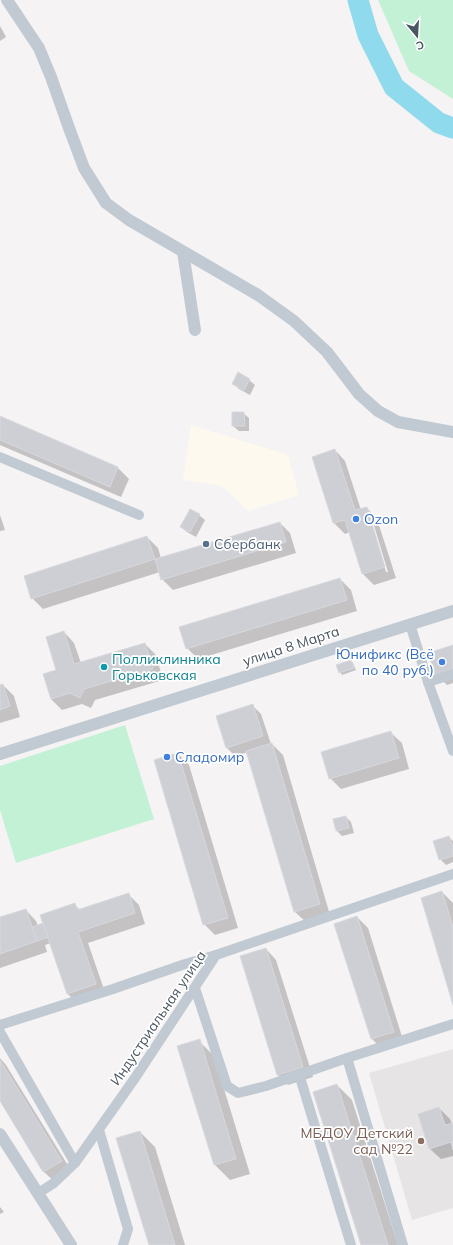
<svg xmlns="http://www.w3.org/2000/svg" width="453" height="1245" font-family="Mulish,sans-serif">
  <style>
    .commercial { fill: #fdf9ef }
    .education { fill: #e6e4e5 }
    .green { fill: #c3f1d5 }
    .shadow { fill: #0003; fill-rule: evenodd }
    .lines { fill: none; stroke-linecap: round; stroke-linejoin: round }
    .river { stroke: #90daee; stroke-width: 21 }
    .building { fill: #cdcfd5; stroke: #d7d9de }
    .minor { stroke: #c1cad2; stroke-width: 10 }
    .tertiary { stroke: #c1cad2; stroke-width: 12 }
    .shop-dot { fill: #3f7fe0; stroke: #fff; stroke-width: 1.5 }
    .service-dot { fill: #5c6f8a; stroke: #fff; stroke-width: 1.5 }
    .culture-dot { fill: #0f9aa8; stroke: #fff; stroke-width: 1.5 }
    .education-dot { fill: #8d6e63; stroke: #fff; stroke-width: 1.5 }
    .labels { text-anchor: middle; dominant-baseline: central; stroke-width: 3.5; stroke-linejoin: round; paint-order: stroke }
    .shop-label { font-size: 14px; fill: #366cbe; stroke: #fff; text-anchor: start }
    .service-label { font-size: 14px; fill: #4e5e75; stroke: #fff; text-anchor: start }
    .street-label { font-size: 14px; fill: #4a5661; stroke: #fff }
    .culture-label { font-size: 14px; fill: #0d838f; stroke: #fff; text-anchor: start }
    .education-label { font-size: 14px; fill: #785e54; stroke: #fff; text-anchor: end }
  </style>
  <rect width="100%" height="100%" fill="#f5f3f3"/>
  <polygon class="commercial" points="191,425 288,455 299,495 248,511 222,486 183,480"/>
  <polygon class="education" points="453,1049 453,1208 412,1220 369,1073"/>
  <g class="green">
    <polygon points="378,0 453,0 453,99 409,71"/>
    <polygon points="125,725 154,819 16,863 0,810 0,766"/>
  </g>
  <g class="shadow">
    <polygon points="0,26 6,37 0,41"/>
    <polygon points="249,380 255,385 250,395 239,389 233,383"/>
    <polygon points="243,413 249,418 249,431 239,431 233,426"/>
    <polygon points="0,418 118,468 129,479 121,497 0,445"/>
    <path d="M335,450l10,11 16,49 6,-2 10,11 19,59 -22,7 -11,-11 -13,-42 -5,2 -11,-11 -21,-66zM370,519h2l16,53h-2z"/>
    <polygon points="0,515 5,530 0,531"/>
    <polygon points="199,515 205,520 196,537 187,532 181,527"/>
    <polygon points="280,523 290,533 296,553 173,590 162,579 160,572 43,609 32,598 147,537 158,548 161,558"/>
    <polygon points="340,579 351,590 357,611 198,659 187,648"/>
    <polygon points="64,632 74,643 81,663 145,644 156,655 163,680 95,700 91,708 82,704 62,710 51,699 44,674 57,670"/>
    <polygon points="453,646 453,683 447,685 436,674"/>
    <polygon points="351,661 353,663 356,670 342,675 340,672"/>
    <polygon points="3,685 14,696 20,717 0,723 0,686"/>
    <polygon points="252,705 261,714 271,744 272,744 283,755 330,915 306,922 295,912 248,752 235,756 227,748"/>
    <polygon points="391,733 402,743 409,769 341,789 330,778"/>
    <polygon points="178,754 189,765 238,928 215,935 204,924"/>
    <polygon points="346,817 351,822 354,833 342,836 337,831"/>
    <polygon points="449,837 453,841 453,862 446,865 440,859"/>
    <polygon points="442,892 453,903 453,1002"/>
    <polygon points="128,894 139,905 145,924 88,943 106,995 78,1004 67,993 51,943 45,945 47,952 0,968 0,918 26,910 36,921 38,926 75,905 80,910"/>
    <polygon points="357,917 368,928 404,1043 382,1049 372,1039"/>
    <polygon points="266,949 276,960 313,1077 288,1085 277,1074"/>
    <polygon points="199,1041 214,1056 250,1174 230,1180 215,1165"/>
    <polygon points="0,1058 6,1065 72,1172 55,1182 44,1172 0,1100"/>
    <polygon points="337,1085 352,1100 398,1245 362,1245"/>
    <polygon points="439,1108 450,1119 452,1124 453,1124 453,1156 441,1159 430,1149 419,1115"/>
    <polygon points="140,1132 155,1147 185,1245 150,1245"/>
    <polygon points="0,1207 4,1212 0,1214"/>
  </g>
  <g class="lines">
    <polyline class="river" points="358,0 368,35 394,87 439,123 453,128"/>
  </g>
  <g class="building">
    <polygon points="238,372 250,379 244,390 232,384"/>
    <polygon points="232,412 244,412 245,426 232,426"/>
    <polygon points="0,416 118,467 110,487 0,440"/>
    <polygon points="335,449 355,510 367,507 385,567 362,574 345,520 333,523 312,457"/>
    <polygon points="190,509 200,514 190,532 180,527"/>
    <polygon points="280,522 286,542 161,580 155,559"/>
    <polygon points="147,536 155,559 31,599 24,576"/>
    <polygon points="340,578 347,600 186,649 179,627"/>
    <polygon points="64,631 74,664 145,643 153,669 84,689 80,698 70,693 51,699 43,674 56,670 46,637"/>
    <polygon points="453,645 453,669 435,675 428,653"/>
    <polygon points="351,660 354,668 339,673 336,665"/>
    <polygon points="3,684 10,706 0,710 0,685"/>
    <polygon points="253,704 263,736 226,748 216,716"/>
    <polygon points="391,731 399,758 329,779 321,752"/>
    <polygon points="272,743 320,904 294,912 246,751"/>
    <polygon points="178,753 228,918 203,925 154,760"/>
    <polygon points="346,816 349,828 336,831 333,819"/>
    <polygon points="449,836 453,847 453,856 439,860 433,841"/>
    <polygon points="442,891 453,927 453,1005 421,898"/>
    <polygon points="129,893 135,913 78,932 96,984 67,994 40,915 75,903 77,910"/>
    <polygon points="26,909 37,941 0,954 0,917"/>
    <polygon points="357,916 394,1032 371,1039 334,924"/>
    <polygon points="43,923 48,937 37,941 32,927"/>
    <polygon points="266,948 303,1067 277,1075 240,956"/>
    <polygon points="200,1039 236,1159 214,1165 177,1046"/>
    <polygon points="0,1060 62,1161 43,1172 0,1101"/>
    <polygon points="337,1084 388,1245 361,1245 313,1092"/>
    <polygon points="439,1107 445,1125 453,1123 453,1150 451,1142 429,1149 418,1114"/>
    <polygon points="140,1131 175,1245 149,1245 116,1138"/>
  </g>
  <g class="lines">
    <g class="minor">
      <polyline points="0,457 139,515"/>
      <polyline points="410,624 428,682 453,751"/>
      <polyline points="428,682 453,674"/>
      <polyline points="195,988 227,1086 238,1093 266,1086 347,1058 453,1024"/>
      <polyline points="0,1025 113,989 185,964 216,955"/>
      <polyline points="0,1032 75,1163"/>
      <polyline points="347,1058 403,1245"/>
      <polyline points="299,1074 351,1245"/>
      <polyline points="99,1130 128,1229 123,1245"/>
      <polyline points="39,1195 43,1190 54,1183 75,1163 135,1078 216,955 453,874"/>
    </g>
    <g class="tertiary">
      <polyline points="7,0 39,48 51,77 69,128 84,168 106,203 129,220 258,295 294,321 327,352 359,394 378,411 398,422 453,432"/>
      <polyline points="183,252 195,330"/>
      <polyline points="0,754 453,611"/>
      <polyline points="0,1134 71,1245"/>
    </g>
  </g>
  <g class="shop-dot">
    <circle cx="356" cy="519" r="4"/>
    <circle cx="442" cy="662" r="4"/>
    <circle cx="167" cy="757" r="4"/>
  </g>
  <circle class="service-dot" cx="206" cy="544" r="4"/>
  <circle class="culture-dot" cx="104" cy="667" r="4"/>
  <circle class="education-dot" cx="421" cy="1141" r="4"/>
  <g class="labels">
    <g class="shop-label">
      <text x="364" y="519">Ozon</text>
      <text x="434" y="654" text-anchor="end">Юнификс (Всё<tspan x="434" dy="16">по 40 руб.)</tspan></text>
      <text x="175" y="757">Сладомир</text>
    </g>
    <g class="service-label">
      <text x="214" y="544">Сбербанк</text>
    </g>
    <g class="street-label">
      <text transform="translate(291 646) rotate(-18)">улица 8 Марта</text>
      <text transform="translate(158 1018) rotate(-56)">Индустриальная улица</text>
    </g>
    <g class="culture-label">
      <text x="112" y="659">Полликлинника<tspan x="112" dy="16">Горьковская</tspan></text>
    </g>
    <g class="education-label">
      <text x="413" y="1133">МБДОУ Детский<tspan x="413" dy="16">сад №22</tspan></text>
    </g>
  </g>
  <g transform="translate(417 36) rotate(162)" stroke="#ffffff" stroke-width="3" paint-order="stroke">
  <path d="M0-3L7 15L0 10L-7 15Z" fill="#4a5661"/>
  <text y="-6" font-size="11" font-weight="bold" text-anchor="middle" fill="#4a5661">С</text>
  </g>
</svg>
